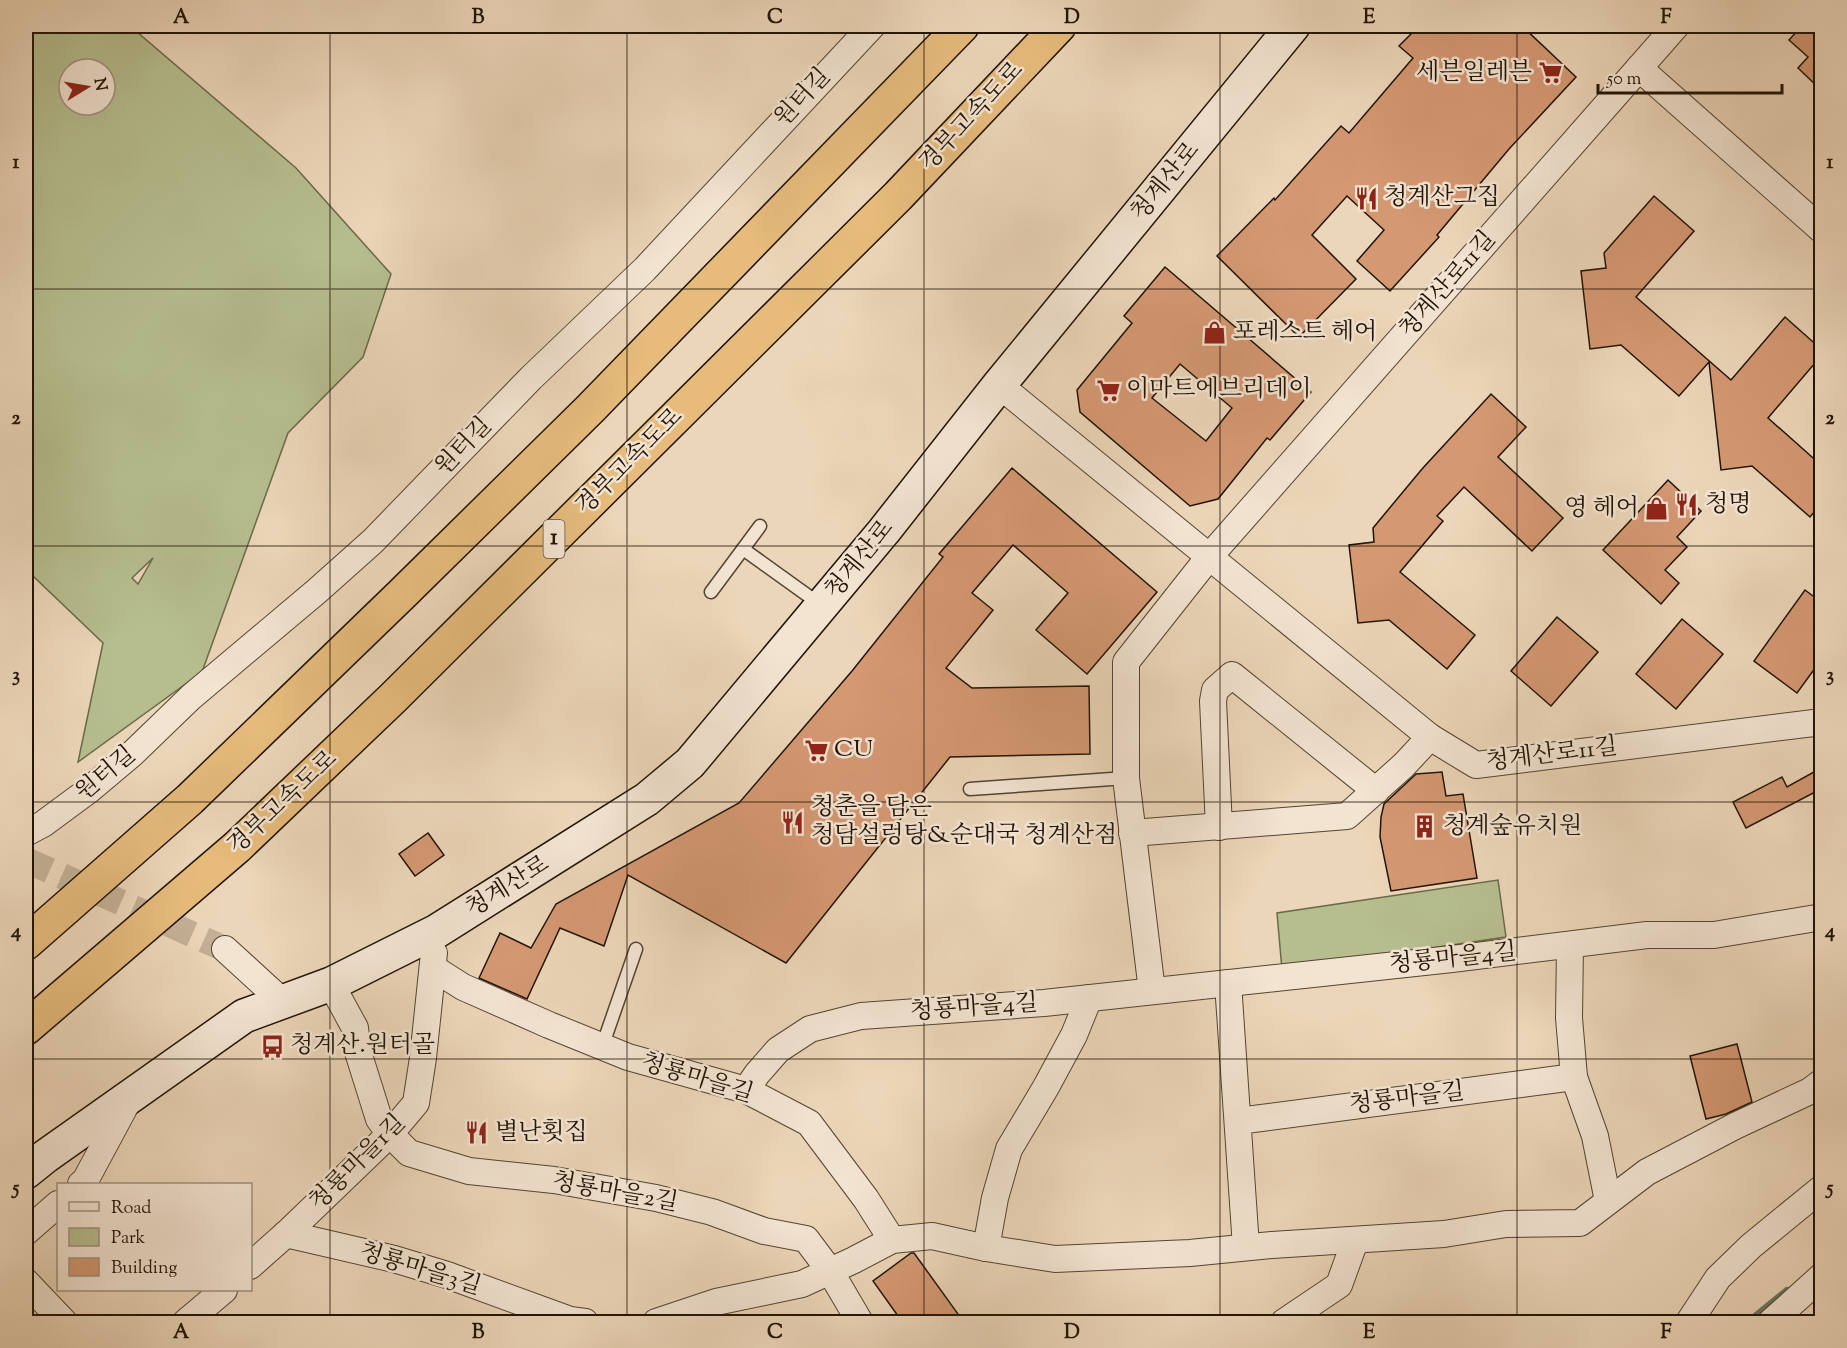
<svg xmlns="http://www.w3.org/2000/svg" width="1847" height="1348" font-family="'Sorts Mill Goudy','Noto Serif KR',serif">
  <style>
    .green { fill: #b6be90; stroke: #6b694a; stroke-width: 1.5; fill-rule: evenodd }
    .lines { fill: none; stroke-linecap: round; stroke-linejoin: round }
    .stream { stroke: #697867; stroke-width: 8 }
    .building { fill: #d49873; stroke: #201405; stroke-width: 1.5; fill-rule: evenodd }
    .street-tunnel { stroke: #c3af95; stroke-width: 26; stroke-dasharray: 26 13; stroke-linecap: butt }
    .lane-casing { stroke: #534432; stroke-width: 15 }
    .street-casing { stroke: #534432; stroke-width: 28 }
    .secondary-casing { stroke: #201405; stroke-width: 36 }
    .highway-casing { stroke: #201405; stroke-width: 36 }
    .lane { stroke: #f3e4d2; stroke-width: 12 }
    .street { stroke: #f3e4d2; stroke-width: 26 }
    .secondary { stroke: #f3e4d2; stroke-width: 33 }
    .highway { stroke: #e6bb7c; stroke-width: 33 }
    .grid { fill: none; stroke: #201405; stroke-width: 1.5; stroke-opacity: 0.55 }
    .labels { text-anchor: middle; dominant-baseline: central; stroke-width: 5; stroke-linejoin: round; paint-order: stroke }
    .shield { fill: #f3e4d2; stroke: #5f5242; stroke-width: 1.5 }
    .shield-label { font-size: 22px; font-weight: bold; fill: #201405 }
    .poi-label { font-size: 24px; fill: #201405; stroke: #f3e4d2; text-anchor: start }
    .street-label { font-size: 24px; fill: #201405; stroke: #f3e4d2 }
    .neatline { fill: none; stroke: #201405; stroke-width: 2 }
    .grid-label { font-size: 20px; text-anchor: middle; font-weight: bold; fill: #201405 }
  </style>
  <rect width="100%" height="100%" fill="#ecd6b9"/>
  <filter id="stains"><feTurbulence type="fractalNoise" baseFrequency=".00333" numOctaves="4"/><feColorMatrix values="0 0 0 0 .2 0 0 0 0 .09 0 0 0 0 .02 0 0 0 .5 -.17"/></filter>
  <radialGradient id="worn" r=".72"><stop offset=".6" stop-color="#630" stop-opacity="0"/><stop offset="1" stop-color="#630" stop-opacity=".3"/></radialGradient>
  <g class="green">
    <path d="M26,26h104l166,142 95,106 -28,83 -75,76 -86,239 -124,90 25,-119 -71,-68 -6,-20zM69,69h36v36h-36zM153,558l-15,26 -6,-6z"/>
    <polygon points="1498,880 1506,937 1282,970 1277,913"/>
  </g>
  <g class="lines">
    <polyline class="stream" points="1749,1322 1787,1291"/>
  </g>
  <g class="building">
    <polygon points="1419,26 1522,26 1576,77 1509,149 1437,235 1439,237 1390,291 1357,261 1384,230 1347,196 1312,235 1356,279 1299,337 1217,256 1274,198 1275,200 1341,126 1349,133 1413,58 1399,46"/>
    <polygon points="1802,26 1821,26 1821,90 1798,68 1808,57 1789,40"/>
    <polygon points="1654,196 1694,231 1636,297 1731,380 1785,317 1821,349 1821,356 1768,418 1821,465 1821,504 1810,517 1752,466 1721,470 1709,362 1679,396 1621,345 1590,349 1581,271 1606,268 1604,253"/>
    <path d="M1165,267l146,125 -41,48 -3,-2 -49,61 -28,7 -110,-94 -3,-22 55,-67 -8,-7zM1180,364l52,44 -26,33 -54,-43z"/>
    <polygon points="1491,394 1526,427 1498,457 1563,518 1532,551 1464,487 1437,516 1443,521 1400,572 1475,635 1447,669 1389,620 1358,623 1349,545 1374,542 1373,528 1422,469"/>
    <polygon points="1012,468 1157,592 1087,674 1036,630 1068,593 1013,545 972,593 993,610 946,668 972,688 1089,686 1090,754 950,757 786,963 628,875 604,946 560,928 527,999 479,978 500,933 531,948 556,904 739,803 852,671 943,557 939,554"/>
    <polygon points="1668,480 1701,511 1677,537 1687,547 1665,570 1679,583 1661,604 1603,550"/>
    <polygon points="1805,590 1821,602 1821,660 1797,693 1754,661"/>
    <polygon points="1557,617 1598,652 1551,706 1511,671"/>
    <polygon points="1682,619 1723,654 1676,709 1636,674"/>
    <polygon points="1821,768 1821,789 1746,828 1733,802 1782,777 1787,787"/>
    <polygon points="1442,772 1446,796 1463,794 1477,878 1391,891 1380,837 1381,817 1384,804 1416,774"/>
    <polygon points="428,833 444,855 415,876 399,854"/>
    <polygon points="1737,1044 1752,1102 1726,1114 1706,1119 1690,1056"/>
    <polygon points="911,1253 914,1253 958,1314 946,1323 903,1323 873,1281"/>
  </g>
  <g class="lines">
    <polyline class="street-tunnel" points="26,860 225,949"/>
    <defs>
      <g id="lane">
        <polyline points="743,549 760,526"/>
        <polyline points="711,592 743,549 821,605"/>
        <polyline points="970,789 1126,778"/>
        <polyline points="602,1047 636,949"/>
      </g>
      <g id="street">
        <polyline points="1639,68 1822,230"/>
        <polyline points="999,385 1430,737 1476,765 1822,722"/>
        <polyline points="1219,827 1213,701 1215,690 1232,675 1376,791"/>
        <polyline points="26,833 43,824 89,790 133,753 191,697 317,591 373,541 531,378 645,269 872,26"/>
        <polyline points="1132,833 1347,816 1404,765 1430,737"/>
        <polyline points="1570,945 1569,1018 1574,1077 1595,1136 1608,1201"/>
        <polyline points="225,949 283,1002"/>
        <polyline points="433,968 463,987 549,1025 628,1057 746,1090 809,1123 866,1199 892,1240"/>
        <polyline points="1228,983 1246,1247"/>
        <polyline points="331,984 355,1028 358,1052 379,1119 390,1134 409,1153 469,1171 554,1180 656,1198 712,1212 764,1231 806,1239 830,1271 860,1322"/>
        <polyline points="1152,991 1126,778 1126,662 1209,557 1676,26"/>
        <polyline points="746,1090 757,1074 778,1050 810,1029 861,1016 1044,1003 1452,959 1647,935 1714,935 1822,917"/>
        <polyline points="1238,1121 1574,1077"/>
        <polyline points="81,1184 85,1181 129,1099"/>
        <polyline points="26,1232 58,1204"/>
        <polyline points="286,1234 394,1259 447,1275 570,1320 585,1322"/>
        <polyline points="986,1248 995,1198 1009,1149 1046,1087 1074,1035 1089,998"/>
        <polyline points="250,1266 286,1234 390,1134 416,1103 423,1058 434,953"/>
        <polyline points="26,1282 64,1322"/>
        <polyline points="186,1322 224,1290"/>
        <polyline points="656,1322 716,1302 802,1284 854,1260 892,1240 932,1236 986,1248 1055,1259 1190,1253 1272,1245 1444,1234 1506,1224 1580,1223 1647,1172 1735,1126 1810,1091 1822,1082"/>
        <polyline points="1284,1322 1339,1285 1355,1241"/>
        <polyline points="1689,1322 1718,1278 1751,1246 1822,1188"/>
        <polyline points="1771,1322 1822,1276"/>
      </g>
      <polyline id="secondary" points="26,1172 46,1156 244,1016 331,984 437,931 647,799 690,763 884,531 999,385 1293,26"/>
      <g id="highway">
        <polyline points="26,943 190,799 401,595 590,409 962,26"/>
        <polyline points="26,1028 237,847 393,698 898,196 1059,26"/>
      </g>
    </defs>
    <use href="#lane" class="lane-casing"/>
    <use href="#street" class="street-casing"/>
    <use href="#secondary" class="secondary-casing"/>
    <use href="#highway" class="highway-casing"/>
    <use href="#lane" class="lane"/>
    <use href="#street" class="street"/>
    <use href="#secondary" class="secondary"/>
    <use href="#highway" class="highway"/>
  </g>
  <path class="grid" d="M330,26v1296M627,26v1296M924,26v1296M1220,26v1296M1517,26v1296M26,289h1796M26,546h1796M26,802h1796M26,1059h1796"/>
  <defs>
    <symbol id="supermarket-bare" viewBox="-9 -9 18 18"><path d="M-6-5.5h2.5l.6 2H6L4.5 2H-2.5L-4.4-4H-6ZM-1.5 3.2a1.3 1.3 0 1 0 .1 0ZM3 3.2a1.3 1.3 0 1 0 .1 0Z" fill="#8f2418" stroke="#f3e4d2" stroke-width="2.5" paint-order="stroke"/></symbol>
    <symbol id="restaurant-bare" viewBox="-9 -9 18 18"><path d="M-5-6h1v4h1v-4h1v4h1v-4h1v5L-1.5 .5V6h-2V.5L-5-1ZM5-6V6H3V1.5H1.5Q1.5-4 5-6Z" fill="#8f2418" stroke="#f3e4d2" stroke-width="2.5" paint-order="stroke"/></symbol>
    <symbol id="shop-bare" viewBox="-9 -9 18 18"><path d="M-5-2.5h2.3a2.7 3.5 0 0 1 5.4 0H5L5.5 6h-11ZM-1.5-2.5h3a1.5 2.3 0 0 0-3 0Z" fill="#8f2418" stroke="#f3e4d2" stroke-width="2.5" paint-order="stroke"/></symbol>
    <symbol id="building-bare" viewBox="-9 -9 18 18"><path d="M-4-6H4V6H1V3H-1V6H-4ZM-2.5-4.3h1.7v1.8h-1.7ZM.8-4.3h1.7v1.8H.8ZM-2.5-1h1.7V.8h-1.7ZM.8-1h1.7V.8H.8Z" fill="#8f2418" stroke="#f3e4d2" stroke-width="2.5" paint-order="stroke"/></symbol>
    <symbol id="bus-bare" viewBox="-9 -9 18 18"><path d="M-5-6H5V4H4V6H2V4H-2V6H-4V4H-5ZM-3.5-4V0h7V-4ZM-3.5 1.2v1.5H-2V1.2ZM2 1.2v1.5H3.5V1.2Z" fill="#8f2418" stroke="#f3e4d2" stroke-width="2.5" paint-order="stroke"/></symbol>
  </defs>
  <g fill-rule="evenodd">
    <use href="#supermarket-bare" x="1534" y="56" width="33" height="33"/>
    <use href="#restaurant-bare" x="1350" y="182" width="33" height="33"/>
    <use href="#shop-bare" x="1198" y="316" width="33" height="33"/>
    <use href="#supermarket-bare" x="1092" y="374" width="33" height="33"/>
    <use href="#restaurant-bare" x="1670" y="488" width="33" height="33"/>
    <use href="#shop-bare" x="1640" y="492" width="33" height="33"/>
    <use href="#supermarket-bare" x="800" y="734" width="33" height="33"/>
    <use href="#restaurant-bare" x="776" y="806" width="33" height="33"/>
    <use href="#building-bare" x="1408" y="810" width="33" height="33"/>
    <use href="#bus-bare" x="256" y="1030" width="33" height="33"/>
    <use href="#restaurant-bare" x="460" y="1116" width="33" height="33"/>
  </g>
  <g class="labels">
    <rect class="shield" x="543.5" y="520" width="21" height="38" rx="4.5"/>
    <g class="shield-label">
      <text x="554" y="539">1</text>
    </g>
    <g class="poi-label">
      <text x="1532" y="73" text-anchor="end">세븐일레븐</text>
      <text x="1384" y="198">청계산그집</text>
      <text x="1233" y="333">포레스트 헤어</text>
      <text x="1126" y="390">이마트에브리데이</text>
      <text x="1705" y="505">청명</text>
      <text x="1639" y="509" text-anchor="end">영 헤어</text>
      <text x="834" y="750">CU</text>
      <text x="811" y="808">청춘을 담은<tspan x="811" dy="28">청담설렁탕&amp;순대국 청계산점</tspan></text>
      <text x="1443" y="827">청계숲유치원</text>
      <text x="290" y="1046">청계산.원터골</text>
      <text x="495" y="1133">별난횟집</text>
    </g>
    <g class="street-label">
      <text transform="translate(803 98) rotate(-47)">원터길</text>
      <text transform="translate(972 117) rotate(-47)">경부고속도로</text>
      <text transform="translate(1166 182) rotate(-51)">청계산로</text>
      <text transform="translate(1448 285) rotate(-49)">청계산로11길</text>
      <text transform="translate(464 447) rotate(-46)">원터길</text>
      <text transform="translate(630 462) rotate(-45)">경부고속도로</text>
      <text transform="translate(860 560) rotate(-51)">청계산로</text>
      <text transform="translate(1552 755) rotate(-7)">청계산로11길</text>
      <text transform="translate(106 774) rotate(-40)">원터길</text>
      <text transform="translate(283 803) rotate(-43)">경부고속도로</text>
      <text transform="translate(508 887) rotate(-32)">청계산로</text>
      <text transform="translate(1453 959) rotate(-6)">청룡마을4길</text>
      <text transform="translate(974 1008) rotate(-4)">청룡마을4길</text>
      <text transform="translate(697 1079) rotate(17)">청룡마을길</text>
      <text transform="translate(1407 1099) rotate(-7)">청룡마을길</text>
      <text transform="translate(358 1163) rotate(-45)">청룡마을1길</text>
      <text transform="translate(615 1193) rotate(10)">청룡마을2길</text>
      <text transform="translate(420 1270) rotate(17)">청룡마을3길</text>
    </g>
  </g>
  <rect width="1847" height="1348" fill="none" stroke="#ecd6b9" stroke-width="66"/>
  <rect x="57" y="1183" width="195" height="108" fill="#f3e4d2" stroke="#9f9180" stroke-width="1.5"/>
  <rect x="69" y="1202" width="30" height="9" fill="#f3e4d2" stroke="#9f9180" stroke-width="1.5"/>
  <text x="111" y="1213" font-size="18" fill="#201405">Road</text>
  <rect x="69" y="1228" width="30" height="18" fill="#b6be90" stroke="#9f9180" stroke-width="1.5"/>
  <text x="111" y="1243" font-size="18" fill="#201405">Park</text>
  <rect x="69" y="1258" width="30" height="18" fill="#d49873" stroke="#9f9180" stroke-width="1.5"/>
  <text x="111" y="1273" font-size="18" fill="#201405">Building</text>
  <g transform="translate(87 87) rotate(79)"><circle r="28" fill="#f3e4d2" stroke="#9f9180" stroke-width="1.5"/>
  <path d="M0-4.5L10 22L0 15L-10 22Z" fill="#8f2418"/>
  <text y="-9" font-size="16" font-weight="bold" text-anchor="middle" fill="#201405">N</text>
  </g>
  <path d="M1598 84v9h184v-9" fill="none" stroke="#201405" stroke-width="3"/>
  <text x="1607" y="84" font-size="18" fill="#201405" stroke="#f3e4d2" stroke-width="4.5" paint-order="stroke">50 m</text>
  <rect x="33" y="33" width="1781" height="1282" class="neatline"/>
  <g class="grid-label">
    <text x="181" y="23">A</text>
    <text x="478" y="23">B</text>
    <text x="775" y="23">C</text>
    <text x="1072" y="23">D</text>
    <text x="1369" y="23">E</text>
    <text x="1666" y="23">F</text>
    <text x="16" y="168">1</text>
    <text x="1830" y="168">1</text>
    <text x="16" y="424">2</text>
    <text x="1830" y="424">2</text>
    <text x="16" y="681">3</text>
    <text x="1830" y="681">3</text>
    <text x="16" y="937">4</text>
    <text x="1830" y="937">4</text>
    <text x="16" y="1194">5</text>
    <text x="1830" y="1194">5</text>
    <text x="181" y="1338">A</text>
    <text x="478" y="1338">B</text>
    <text x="775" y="1338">C</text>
    <text x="1072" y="1338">D</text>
    <text x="1369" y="1338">E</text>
    <text x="1666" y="1338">F</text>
  </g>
  <rect width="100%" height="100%" filter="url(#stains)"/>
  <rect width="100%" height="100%" fill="url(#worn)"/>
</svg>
